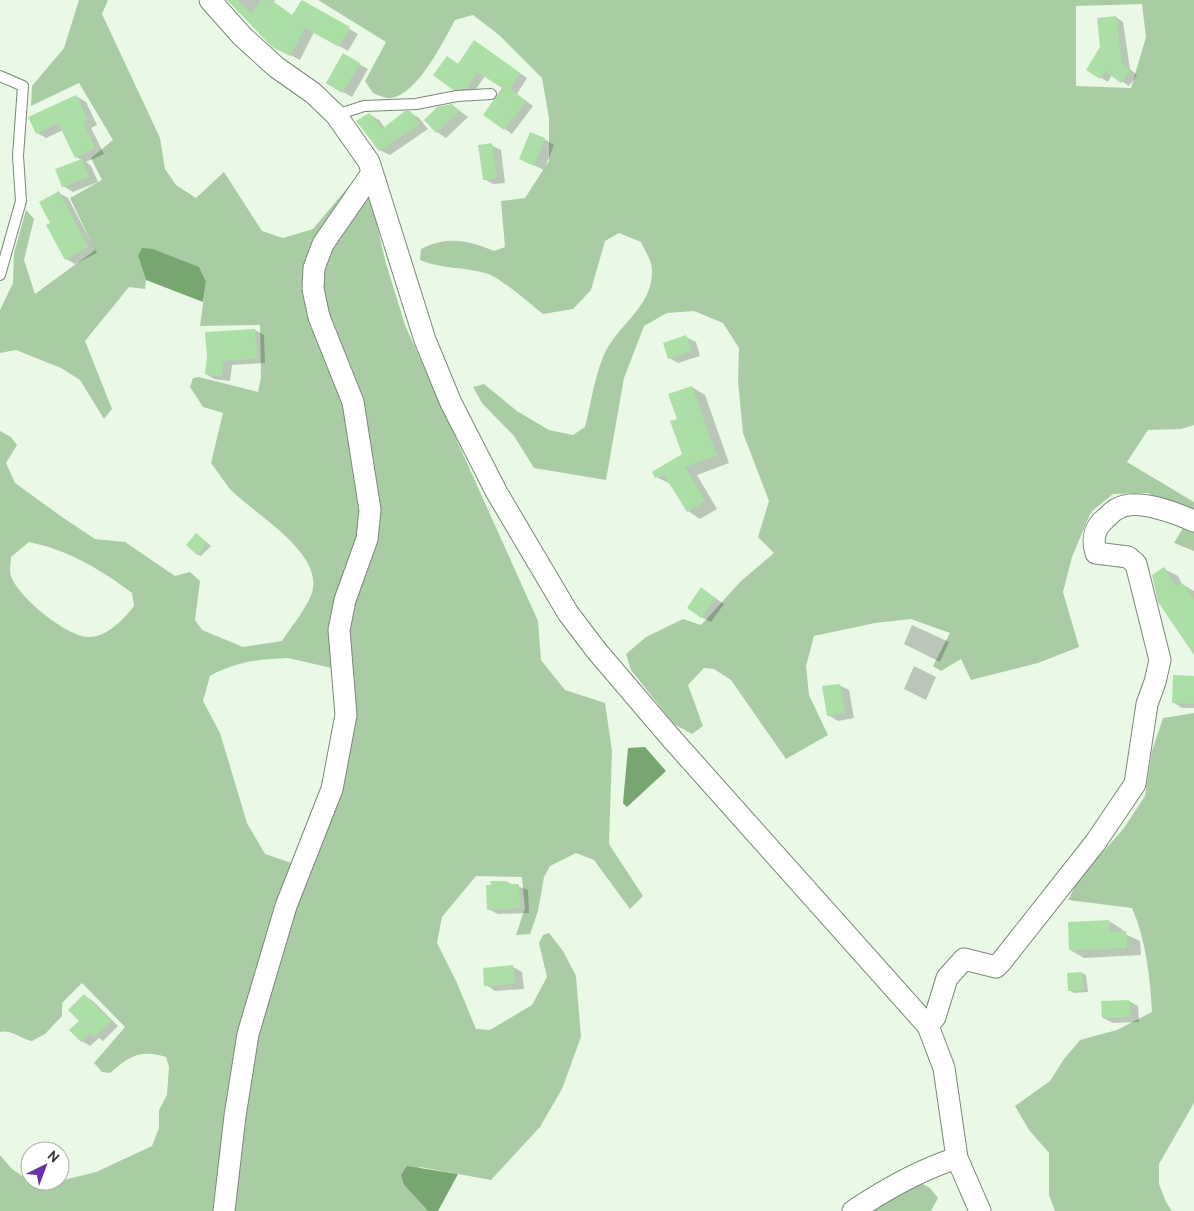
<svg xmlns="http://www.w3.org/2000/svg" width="1194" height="1211" font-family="Overpass,sans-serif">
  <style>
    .green { fill: #aacca5; fill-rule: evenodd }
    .water { fill: #77a670 }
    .shadow { fill: #0003 }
    .building { fill: #acdfa5 }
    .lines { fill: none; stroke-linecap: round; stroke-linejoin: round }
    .service-casing { stroke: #7a8978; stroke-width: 12 }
    .minor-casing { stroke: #7a8978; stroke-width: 23 }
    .service { stroke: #fff; stroke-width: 10 }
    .minor { stroke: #fff; stroke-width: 21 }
  </style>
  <rect width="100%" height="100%" fill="#e9f9e6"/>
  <g class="green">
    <path d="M79,0h29l-6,14 58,124 5,31 11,16 20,13 28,-26 38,59 21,7 30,-9 47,-56 11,25 14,62 20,65 133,296 3,39 24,30 40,13 7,48 -3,93 34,52 -13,13 -36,-49 -18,-7 -26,13 -6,11 -6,34 -8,23 -14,1 9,-27 -3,-31 -46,-1 -34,41 -5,26 20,40 19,46 14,1 42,-25 15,-28 -8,-34 4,-8 6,-2 14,18 13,25 5,61 -19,52 -22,38 -49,53 -71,-13 -16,18 24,26h-428v-56l12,14 18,12h30l36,-9 56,-26 7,-18v-18l8,-15 2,-28 -3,-10c-27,-8 -36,-1 -56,16l-8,-1 -8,-9 31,-36 -43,-44 -20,20v13l-17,18 -13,7c-11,-2 -21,-12 -32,-9v-601l11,6 6,8 -11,18 9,20 47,34 33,22 30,3 50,34 15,-4 10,9 -5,39 7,10 41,17 39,-6c9,-14 29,-38 31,-53 6,-39 -62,-76 -84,-100 -6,-8 -12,-17 -18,-25l12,-50 -20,-6 -13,-20 3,-9 6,-1 59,15 3,-15 -1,-52 -60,1 6,-44 -68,-26 8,24 -1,9 -16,-2 -44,54 27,68 -8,10 -24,-39 -19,-12 -45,-18 -16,3v-43l13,-27 1,-30 12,-43 8,9 -10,41 11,34 60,-44 -25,-52 32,-18 -11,-22 22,-18 -34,-57 -48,23 1,-20 32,-38zM29,542c39,8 71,27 103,51l2,13c-10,13 -28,32 -46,31 -22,-1 -70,-40 -77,-61 -2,-5 0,-13 0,-19zM288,658l61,14 4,61 -11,54 -33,82 -44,-15 -18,-31 -27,-90 -17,-32 7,-25c25,-14 49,-17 78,-18z"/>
    <path d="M318,0h876v425l-13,4 -33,1 -21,32 67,40v49l-20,-8 12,-20 -7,-14 -31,-16 -35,1 -22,18 -19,45 -9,35 16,55 -41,16 -67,17 -10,-21 -20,12 -8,-5 17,-33 -39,-14 -36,4 -61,13 -8,30 3,29 19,40 -42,24 -55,-79 -17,-11 -10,-1 -16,17 15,41 -11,8 -18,-10 -43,-54 -5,-16 20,-17 37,-18 18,6 40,-44 33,-28 -16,-16 11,-36 -26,-68 -5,-52 1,-33 -16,-25 -29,-12 -27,2 -23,13 -20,52 -18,102 -72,-12 -20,-32 -32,-33 -9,-16 11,-3 33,27 32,19 24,5 12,-8c6,-23 9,-48 18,-70 13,-32 50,-49 49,-87 0,-9 -8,-21 -11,-28l-22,-9 -14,8 -14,49 -18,19 -30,5c-13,-10 -44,-38 -58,-41 -22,-6 -43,-4 -65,-13l1,-11c26,-13 46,-9 73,2l11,-4 -4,-46 24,-3 24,-37v-43l-7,-40 -43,-43 -26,-20 -18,5c-12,22 -37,73 -63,78 -6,1 -14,-3 -19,-5l-8,-12 21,-39zM1142,4l4,33 -15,51 -55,-2v-80z"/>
    <path d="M1194,713v390l-35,61v20l7,18 6,9h-117l-6,-16v-42l-20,-23 -14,-24 35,-25 14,-22 16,-19 37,-10 35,-18c-2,-34 -6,-72 -20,-104l-64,-8 11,-21 45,-51 21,-32 7,-45 11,-33z"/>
    <polygon points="923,1184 930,1188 938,1198 931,1211 864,1211 902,1190"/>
  </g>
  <g class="water">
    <polygon points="142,248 153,249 199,267 206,282 203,302 146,280 138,256"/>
    <polygon points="645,747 666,771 627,807 623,803 628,748"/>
    <polygon points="407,1166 458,1174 438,1211 428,1211 404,1185 401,1175"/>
  </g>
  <g class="shadow">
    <polygon points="228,0 275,0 274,2 293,16 301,1 358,34 348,51 314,32 300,60 273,46"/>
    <polygon points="1116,17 1123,22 1130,69 1137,75 1129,86 1112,75 1108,82 1088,70"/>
    <polygon points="482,46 527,78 517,94 533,106 512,134 485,115 504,88 485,76 474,92 462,93 454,89 448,57 459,65"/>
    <polygon points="343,55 368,69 352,97 327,83"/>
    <polygon points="76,96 86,102 97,125 91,128 104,154 86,162 91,166 98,182 73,192 63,186 57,170 82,160 76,157 63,130 46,138 37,133"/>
    <polygon points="452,105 468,117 446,138 437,132 425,120"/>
    <polygon points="409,112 419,118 428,129 390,155 380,150 369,114 379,120 385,128"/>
    <polygon points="544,139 554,145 544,170 521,159"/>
    <polygon points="491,145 501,150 505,183 493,184 484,179"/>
    <polygon points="59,193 68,198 97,253 75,264 66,259 52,223"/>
    <polygon points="255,330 264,335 265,363 232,365 230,381 214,379 206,374 208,357 207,333"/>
    <polygon points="686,337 696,342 700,356 678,363 669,358"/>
    <polygon points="692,387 705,395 729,463 697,475 717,509 700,519 688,511 671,484 656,477 683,455 678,419"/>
    <polygon points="197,534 211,546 201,556 197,554"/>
    <polygon points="1164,569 1178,576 1182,584 1194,591 1194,650"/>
    <polygon points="702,589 724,604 711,622 701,617"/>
    <polygon points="912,625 949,642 940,662 904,644"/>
    <polygon points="914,666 936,677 926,700 904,689"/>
    <polygon points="1194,677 1194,708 1182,708 1173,702"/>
    <polygon points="839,685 849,690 854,718 838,721 828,715"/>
    <polygon points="507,882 528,890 529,913 498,914 488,909"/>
    <polygon points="1109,921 1123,930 1123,933 1140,941 1141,955 1084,958 1070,950"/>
    <polygon points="513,967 522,972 524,989 495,991 486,985"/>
    <polygon points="1082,973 1086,975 1088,992 1074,993 1069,990 1068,974"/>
    <polygon points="85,996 93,1001 118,1026 103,1041 99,1038 90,1046 82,1041"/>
    <polygon points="1129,1001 1138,1006 1139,1022 1113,1023 1103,1018"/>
  </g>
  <g class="building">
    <polygon points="227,0 238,0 251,14 261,0 271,0 292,15 302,0 350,27 339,47 305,28 290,56 272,47"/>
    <polygon points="1116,16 1122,64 1130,70 1121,83 1105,71 1100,79 1086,70 1100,47 1097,18"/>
    <polygon points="474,40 520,73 510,89 526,101 504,130 483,115 502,88 477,72 466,89 453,90 433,75 447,56 458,64"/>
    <polygon points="343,53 360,63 342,93 326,83"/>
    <polygon points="76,95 88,120 83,122 95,148 75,158 58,123 36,134 28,117"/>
    <polygon points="452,104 459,111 436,133 424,120 437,107"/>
    <polygon points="405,111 410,111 420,124 379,151 356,121 369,113 382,129"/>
    <polygon points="530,132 545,138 534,166 519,159"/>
    <polygon points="492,143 497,178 483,180 478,145"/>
    <polygon points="82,159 89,177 62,187 55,169"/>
    <polygon points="59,191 88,247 65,260 46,225 50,223 39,202"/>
    <polygon points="255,329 257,359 223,361 222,377 205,374 207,357 205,332"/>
    <polygon points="686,335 692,351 668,359 663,343"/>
    <polygon points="692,386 717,456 685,467 705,501 687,512 664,475 655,478 652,472 682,454 670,421 677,419 668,394"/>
    <polygon points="196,533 207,543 197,555 186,545"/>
    <polygon points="1164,567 1176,587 1182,583 1194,600 1194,655 1158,602 1152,575"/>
    <polygon points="701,587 715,598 701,618 687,608"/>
    <polygon points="1173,675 1194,676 1194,704 1172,703"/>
    <polygon points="840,684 845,713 827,716 822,686"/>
    <polygon points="490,881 507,881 507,884 519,884 520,908 487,910 486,885 491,885"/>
    <polygon points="1109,920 1110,932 1126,931 1127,948 1069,950 1068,922"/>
    <polygon points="513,965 515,984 484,986 483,968"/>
    <polygon points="1082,972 1084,990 1068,991 1067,973"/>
    <polygon points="84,994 111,1021 94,1037 90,1033 81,1042 69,1030 79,1021 68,1010"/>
    <polygon points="1129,1000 1130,1017 1102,1018 1101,1001"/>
  </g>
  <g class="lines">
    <defs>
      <g id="service">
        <polyline points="0,76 23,86 18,156 21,201 0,275"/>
        <polyline points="336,115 364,106 416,104 457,96 491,94"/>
      </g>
      <g id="minor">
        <polyline points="210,0 242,36 276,67 313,93 336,115 369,162 425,340 451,403 497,493 568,613 596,650 671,738 928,1026 944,1068 957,1158 980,1211"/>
        <path d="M928,1026l7,-9 12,-39 17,-19 32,8 5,-5 94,-119 40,-59 12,-80 8,-22 5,-22 -24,-96 -8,-7 -32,-4c-4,-13 -2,-25 9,-34 4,-3 7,-8 12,-10 19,-12 58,4 77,12"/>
        <polyline points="224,1211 235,1116 248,1034 286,906 332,789 346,715 339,630 345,600 367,539 370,510 353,402 319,317 313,289 314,268 323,244 372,173"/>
        <path d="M853,1211c33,-22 66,-41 104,-53"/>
      </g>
    </defs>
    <use href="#service" class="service-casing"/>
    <use href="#minor" class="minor-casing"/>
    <use href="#service" class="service"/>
    <use href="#minor" class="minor"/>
  </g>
  <g transform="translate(45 1166) rotate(42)"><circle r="24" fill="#ffffff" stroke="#aeb1ae"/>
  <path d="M0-4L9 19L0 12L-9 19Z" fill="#6931a8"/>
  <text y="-8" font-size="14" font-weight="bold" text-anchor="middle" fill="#353b34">N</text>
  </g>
</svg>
